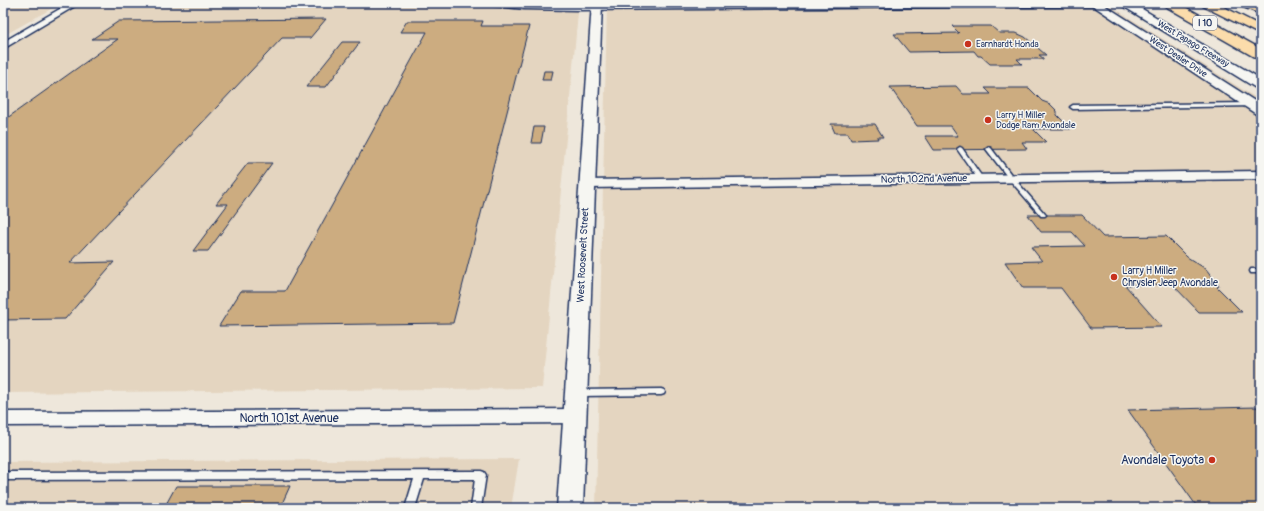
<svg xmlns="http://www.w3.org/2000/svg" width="1264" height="511" font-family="Pangolin,sans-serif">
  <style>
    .built { fill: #e4d5c0 }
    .building { fill: #ccac80; stroke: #1b2f5e }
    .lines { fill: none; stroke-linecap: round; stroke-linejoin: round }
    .service-casing { stroke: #1b2f5e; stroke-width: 3 }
    .minor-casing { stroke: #1b2f5e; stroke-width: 3 }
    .tertiary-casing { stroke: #1b2f5e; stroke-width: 3 }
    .secondary-casing { stroke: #1b2f5e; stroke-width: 3 }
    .motorway-casing { stroke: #1b2f5e; stroke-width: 3 }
    .service { fill: #f6f6f2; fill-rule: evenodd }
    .minor { fill: #f6f6f2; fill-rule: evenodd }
    .tertiary { fill: #f6f6f2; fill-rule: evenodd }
    .secondary { fill: #f6f6f2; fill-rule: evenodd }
    .motorway { fill: #fbdcab; fill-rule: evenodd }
    .poi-dot { fill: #c8321e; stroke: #f6f6f2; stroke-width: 1.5 }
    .labels { text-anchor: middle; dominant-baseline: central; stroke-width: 3; stroke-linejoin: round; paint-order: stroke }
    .shield { fill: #f6f6f2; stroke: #5d6b8a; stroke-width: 1 }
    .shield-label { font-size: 9px; font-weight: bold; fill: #1b2f5e }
    .far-poi-label { font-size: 9px; fill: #1b2f5e; stroke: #f6f6f2; text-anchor: start }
    .far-street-label { font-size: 9px; fill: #1b2f5e; stroke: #f6f6f2 }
    .street-label { font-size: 10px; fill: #1b2f5e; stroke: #f6f6f2 }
    .poi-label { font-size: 10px; fill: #1b2f5e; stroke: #f6f6f2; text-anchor: start }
    .near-street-label { font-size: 12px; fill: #1b2f5e; stroke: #f6f6f2 }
    .near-poi-label { font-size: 12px; fill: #1b2f5e; stroke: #f6f6f2; text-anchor: end }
  </style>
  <rect width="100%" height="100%" fill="#eee7db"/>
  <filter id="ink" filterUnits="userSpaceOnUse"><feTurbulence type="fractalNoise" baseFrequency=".025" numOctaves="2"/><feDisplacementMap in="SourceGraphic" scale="8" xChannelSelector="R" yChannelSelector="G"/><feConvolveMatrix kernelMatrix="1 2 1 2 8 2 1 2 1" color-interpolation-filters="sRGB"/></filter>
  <g filter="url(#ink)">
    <g class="built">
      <polygon points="3,3 58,3 58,5 3,36"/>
      <polygon points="81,3 579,3 542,388 3,393 3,49"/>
      <polygon points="607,3 1106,3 1261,101 1261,508 596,508"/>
      <polygon points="519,459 511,508 3,508 3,462"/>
    </g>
    <g class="building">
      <polygon points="326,19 310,38 282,38 70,263 114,262 65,319 3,320 3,121 118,39 92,39 119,21"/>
      <polygon points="407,21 483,21 481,26 529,26 453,323 219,326 241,291 285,291 427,32 400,32"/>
      <polygon points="952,26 991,26 999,33 1016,33 1025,37 1046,55 1039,55 1044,59 1017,59 1022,64 990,64 981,56 978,56 974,51 909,52 894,34 959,33"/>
      <polygon points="342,42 360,42 326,87 306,87"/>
      <polygon points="544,71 553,71 551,80 542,80"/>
      <polygon points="956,86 963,94 991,94 985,88 1029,88 1042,101 1050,104 1057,111 1057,115 1071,129 1033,129 1046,142 1022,142 1027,149 934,150 925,136 958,136 951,126 917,126 890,87"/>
      <polygon points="831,124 875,124 883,137 877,137 878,139 851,140 848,133 835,133"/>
      <polygon points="534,127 544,127 541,143 531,143"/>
      <polygon points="248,163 272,163 208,251 193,251 228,204 216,204"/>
      <polygon points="1028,215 1082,215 1103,237 1166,236 1187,257 1206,269 1219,286 1217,287 1242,312 1199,312 1172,284 1125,285 1162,327 1091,328 1061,288 1023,288 1005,262 1042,261 1031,247 1085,246 1072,232 1041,232"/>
      <polygon points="1257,407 1261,412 1261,508 1198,508 1128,410"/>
      <polygon points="176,486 290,486 280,508 164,508"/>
    </g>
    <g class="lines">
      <defs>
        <g id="service">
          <polygon points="1253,103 1256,105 1255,106 1073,109 1070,107 1073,105"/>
          <polygon points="960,147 962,148 982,177 983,178 982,179 978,179 957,149"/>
          <polygon points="989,147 991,148 1013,177 1045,214 1046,215 1045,216 1041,216 1009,179 986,149"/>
          <polygon points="1251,269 1261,269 1261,273 1251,273 1250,271"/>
          <polygon points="661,389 664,390 665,392 664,394 661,395 579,396 576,395 575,393 576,391 579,390"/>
          <polygon points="481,471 484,472 486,475 481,508 471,508 475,479 424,479 415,508 405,508 414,479 3,480 3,472"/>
        </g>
        <g id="minor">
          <polygon points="70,3 80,3 3,49 3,42"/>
          <polygon points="484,3 577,6 921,3 1099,4 1095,6 577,10 524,9 488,5"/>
          <polygon points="1261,171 1261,179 587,188 583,187 581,184 583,181 587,180"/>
          <polygon points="575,409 581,411 584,416 581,421 575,423 3,426 3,412"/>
        </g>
        <g id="tertiary">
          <polygon points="592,3 602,3 583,508 557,508"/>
          <polygon points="1089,3 1101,3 1261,105 1261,115 1256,114"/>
        </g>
        <g id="secondary">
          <polygon points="1118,3 1132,3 1261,79 1261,89 1256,88"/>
          <polygon points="1250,3 1261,3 1261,8 1252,5"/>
        </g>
        <g id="motorway">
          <polygon points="1163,3 1178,3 1261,49 1261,59 1256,58 1165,6"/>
          <polygon points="1201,3 1216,3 1261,26 1261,35 1203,6"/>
          <polygon points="1239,3 1255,3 1261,5 1261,14 1241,6"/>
        </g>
      </defs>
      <use href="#service" class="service-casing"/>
      <use href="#minor" class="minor-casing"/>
      <use href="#tertiary" class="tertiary-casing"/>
      <use href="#secondary" class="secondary-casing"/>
      <use href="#motorway" class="motorway-casing"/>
      <use href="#service" class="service"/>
      <use href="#minor" class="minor"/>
      <use href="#tertiary" class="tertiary"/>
      <use href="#secondary" class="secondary"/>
      <use href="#motorway" class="motorway"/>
    </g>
  </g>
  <g class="poi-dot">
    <circle cx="968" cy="44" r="4"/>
    <circle cx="988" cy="120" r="4"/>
    <circle cx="1114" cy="277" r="4"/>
    <circle cx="1212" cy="460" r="4"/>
  </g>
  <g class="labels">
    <rect class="shield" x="1193" y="16" width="24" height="14" rx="3"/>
    <g class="shield-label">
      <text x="1205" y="23">I 10</text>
    </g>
    <g class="far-poi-label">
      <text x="976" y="44">Earnhardt Honda</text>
      <text x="996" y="115">Larry H Miller<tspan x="996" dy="10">Dodge Ram Avondale</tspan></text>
    </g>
    <g class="far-street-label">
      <text transform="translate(1193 44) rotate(31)">West Papago Freeway</text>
      <text transform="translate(1178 57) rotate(33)">West Dealer Drive</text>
    </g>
    <g class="street-label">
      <text transform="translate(924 179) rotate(-1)">North 102nd Avenue</text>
      <text transform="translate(583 255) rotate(-87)">West Roosevelt Street</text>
    </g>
    <g class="poi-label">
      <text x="1122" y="271">Larry H Miller<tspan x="1122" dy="12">Chrysler Jeep Avondale</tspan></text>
    </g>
    <g class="near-street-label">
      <text x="289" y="418">North 101st Avenue</text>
    </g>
    <g class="near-poi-label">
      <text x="1204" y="460">Avondale Toyota</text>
    </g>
  </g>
  <rect width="1264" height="511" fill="none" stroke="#f6f6f2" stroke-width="16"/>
  <rect x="8" y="8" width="1248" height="495" fill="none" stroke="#1b2f5e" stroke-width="1.5" filter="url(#ink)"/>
</svg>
